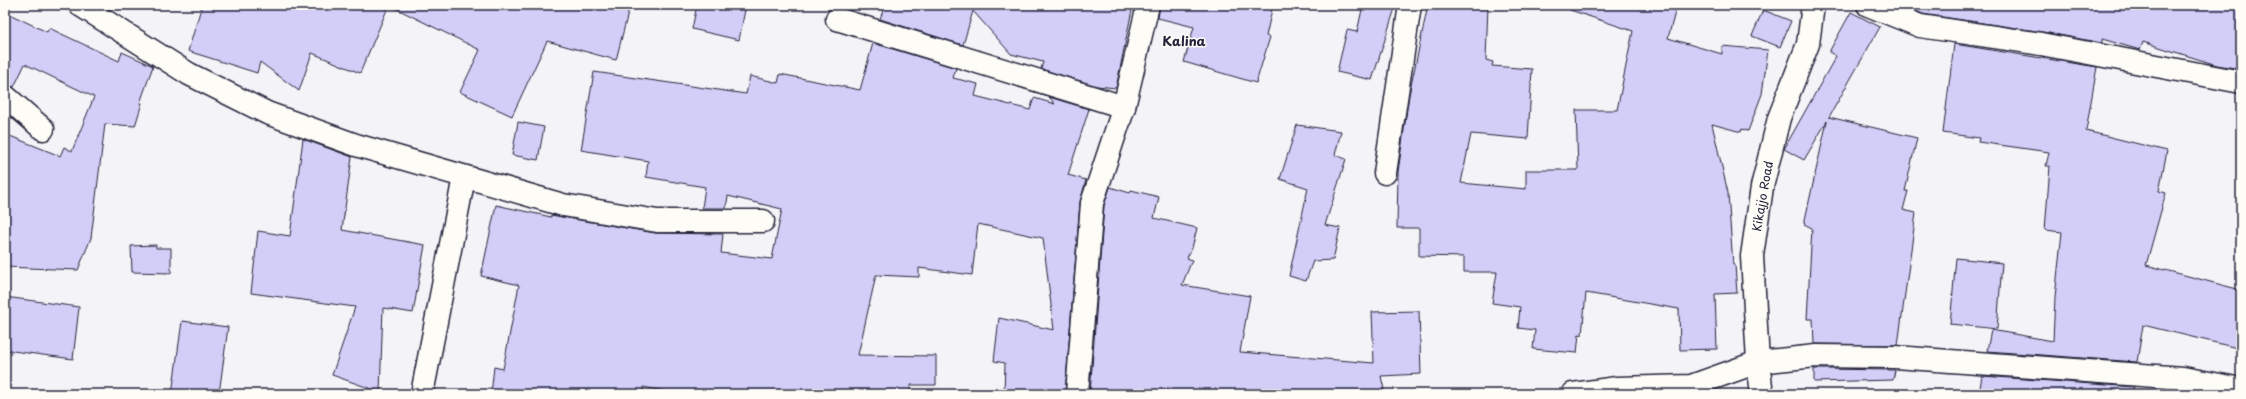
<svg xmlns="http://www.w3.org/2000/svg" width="2246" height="399" font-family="'Playpen Sans',sans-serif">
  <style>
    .building { fill: #d2cef7; stroke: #22223b }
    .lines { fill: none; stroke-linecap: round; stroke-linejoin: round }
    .minor-casing { stroke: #22223b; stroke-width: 25 }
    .minor { stroke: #fdfcf7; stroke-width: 22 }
    .labels { text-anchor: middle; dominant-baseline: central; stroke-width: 3; stroke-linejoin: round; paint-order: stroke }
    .street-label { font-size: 12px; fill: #22223b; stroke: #fdfcf7 }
    .neighbourhood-label { font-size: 13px; font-weight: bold; fill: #22223b; stroke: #fdfcf7 }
  </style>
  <rect width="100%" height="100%" fill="#f4f3f7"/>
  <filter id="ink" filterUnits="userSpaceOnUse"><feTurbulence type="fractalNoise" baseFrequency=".025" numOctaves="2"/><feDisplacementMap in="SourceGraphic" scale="8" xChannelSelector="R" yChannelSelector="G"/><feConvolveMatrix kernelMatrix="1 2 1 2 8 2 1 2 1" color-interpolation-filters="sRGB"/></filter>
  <g filter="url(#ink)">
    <g class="building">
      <polygon points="202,5 630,5 616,60 547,41 512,116 460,92 480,50 389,5 360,73 312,53 299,91 260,62 257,73 188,51"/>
      <polygon points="697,5 746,5 739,40 692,29"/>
      <polygon points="885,5 1133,5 1116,88 1097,86 1041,69 1043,62 1011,54 973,11 963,45 880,19"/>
      <polygon points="1160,5 1273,5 1266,36 1270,37 1256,83 1184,62 1194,27 1158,18"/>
      <polygon points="1363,5 1396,5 1372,80 1337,72 1347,30 1357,32"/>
      <polygon points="1428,5 1488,5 1486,60 1493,62 1492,66 1532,69 1528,139 1471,134 1461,183 1526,189 1526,170 1578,170 1576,110 1617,110 1633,31 1570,10 1570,5 1677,5 1668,38 1722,54 1722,46 1768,50 1762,94 1748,131 1742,129 1741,132 1712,124 1728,193 1733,265 1735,265 1737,293 1715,294 1717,349 1680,350 1679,309 1586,293 1582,335 1579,334 1577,353 1533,349 1535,330 1518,328 1520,307 1492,303 1497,272 1464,272 1464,257 1419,256 1419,228 1397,228 1398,172 1409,95"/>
      <polygon points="1901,5 2241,5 2241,69 2217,65 2143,42 2140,50 2102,39 2102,43 2043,32 1923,14"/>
      <polygon points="1763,10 1791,21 1780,47 1752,36"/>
      <polygon points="5,12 47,32 49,28 119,61 122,52 153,66 140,103 142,103 135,126 105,124 91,238 78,270 5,267 5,134 60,156 64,147 72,151 94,97 25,64 14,87 5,84"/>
      <polygon points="1851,12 1880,27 1829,117 1917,138 1905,191 1908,191 1903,210 1916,213 1898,345 1814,344 1813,319 1807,319 1812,228 1804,224 1827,121 1804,160 1784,149 1836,56 1829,52"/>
      <polygon points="873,43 956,68 953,78 978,84 975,96 1030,110 1034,98 1055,104 1049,97 1089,109 1068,175 1086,180 1080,202 1065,394 1004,394 1005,363 994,361 999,318 1054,330 1043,238 978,224 972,275 919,268 919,277 876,275 858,355 936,356 936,385 911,385 910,394 680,394 643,387 643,394 491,394 494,367 503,369 519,285 481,276 496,205 551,217 551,215 655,233 723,234 721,253 772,259 782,209 728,196 726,208 702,208 705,187 646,177 648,161 581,150 594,72 746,94 750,76 778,83 780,74 860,90"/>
      <polygon points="1954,44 2097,67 2086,131 2167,151 2159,191 2166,193 2146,265 2241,290 2241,331 2237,348 2143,325 2137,362 1987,351 1991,330 2053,341 2055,297 2062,232 2045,230 2050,166 2046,166 2049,152 1978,142 1979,138 1943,133"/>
      <polygon points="518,122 544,127 538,160 512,155"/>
      <polygon points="1297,125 1341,131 1335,155 1346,159 1325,225 1340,228 1333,260 1313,261 1306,281 1289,276 1308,188 1280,179"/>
      <polygon points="303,139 352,157 342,230 425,245 413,313 383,308 380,392 332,375 355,307 251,293 258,231 290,236"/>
      <polygon points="1110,187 1130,193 1131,190 1159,197 1154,218 1197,228 1192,248 1187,258 1192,260 1182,285 1250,296 1240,352 1374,363 1372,312 1419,311 1421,374 1381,376 1385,394 1090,394 1104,206"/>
      <polygon points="156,245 156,248 171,248 171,273 132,272 131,246"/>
      <polygon points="1956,258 2002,263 1997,329 1950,324"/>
      <polygon points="5,297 79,307 73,359 5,350"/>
      <polygon points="182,321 228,327 219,394 172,394"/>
      <polygon points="1814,369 1817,369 1895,370 1893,380 1814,382"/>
      <polygon points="1982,376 2134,387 2132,394 1979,394"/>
    </g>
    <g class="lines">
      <defs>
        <g id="minor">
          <polyline points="80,5 189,74 267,113 356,145 563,205 657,221 763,221"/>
          <polyline points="1868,5 1920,26 2041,44 2241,82"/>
          <polyline points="837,19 1124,107"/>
          <polyline points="5,96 43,129"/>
          <polyline points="1385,173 1410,5"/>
          <polyline points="422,394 464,177"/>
          <polyline points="1077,394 1092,203 1124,107 1148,5"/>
          <polyline points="1573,394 1617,388 1691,386 1758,362 1816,356 1895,357 2183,378 2241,389"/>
          <polyline points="1762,394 1758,362 1752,256 1762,187 1779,118 1808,44 1813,5"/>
        </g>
      </defs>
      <use href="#minor" class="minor-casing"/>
      <use href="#minor" class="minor"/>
    </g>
  </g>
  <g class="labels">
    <g class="street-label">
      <text transform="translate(1762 196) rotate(-80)">Kikajjo Road</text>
    </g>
    <g class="neighbourhood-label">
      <text x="1184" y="40">Kalina</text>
    </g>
  </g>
  <rect width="2246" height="399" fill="none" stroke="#fdfcf7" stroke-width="20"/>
  <rect x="10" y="10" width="2226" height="379" fill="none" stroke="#22223b" stroke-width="1.5" filter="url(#ink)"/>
</svg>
